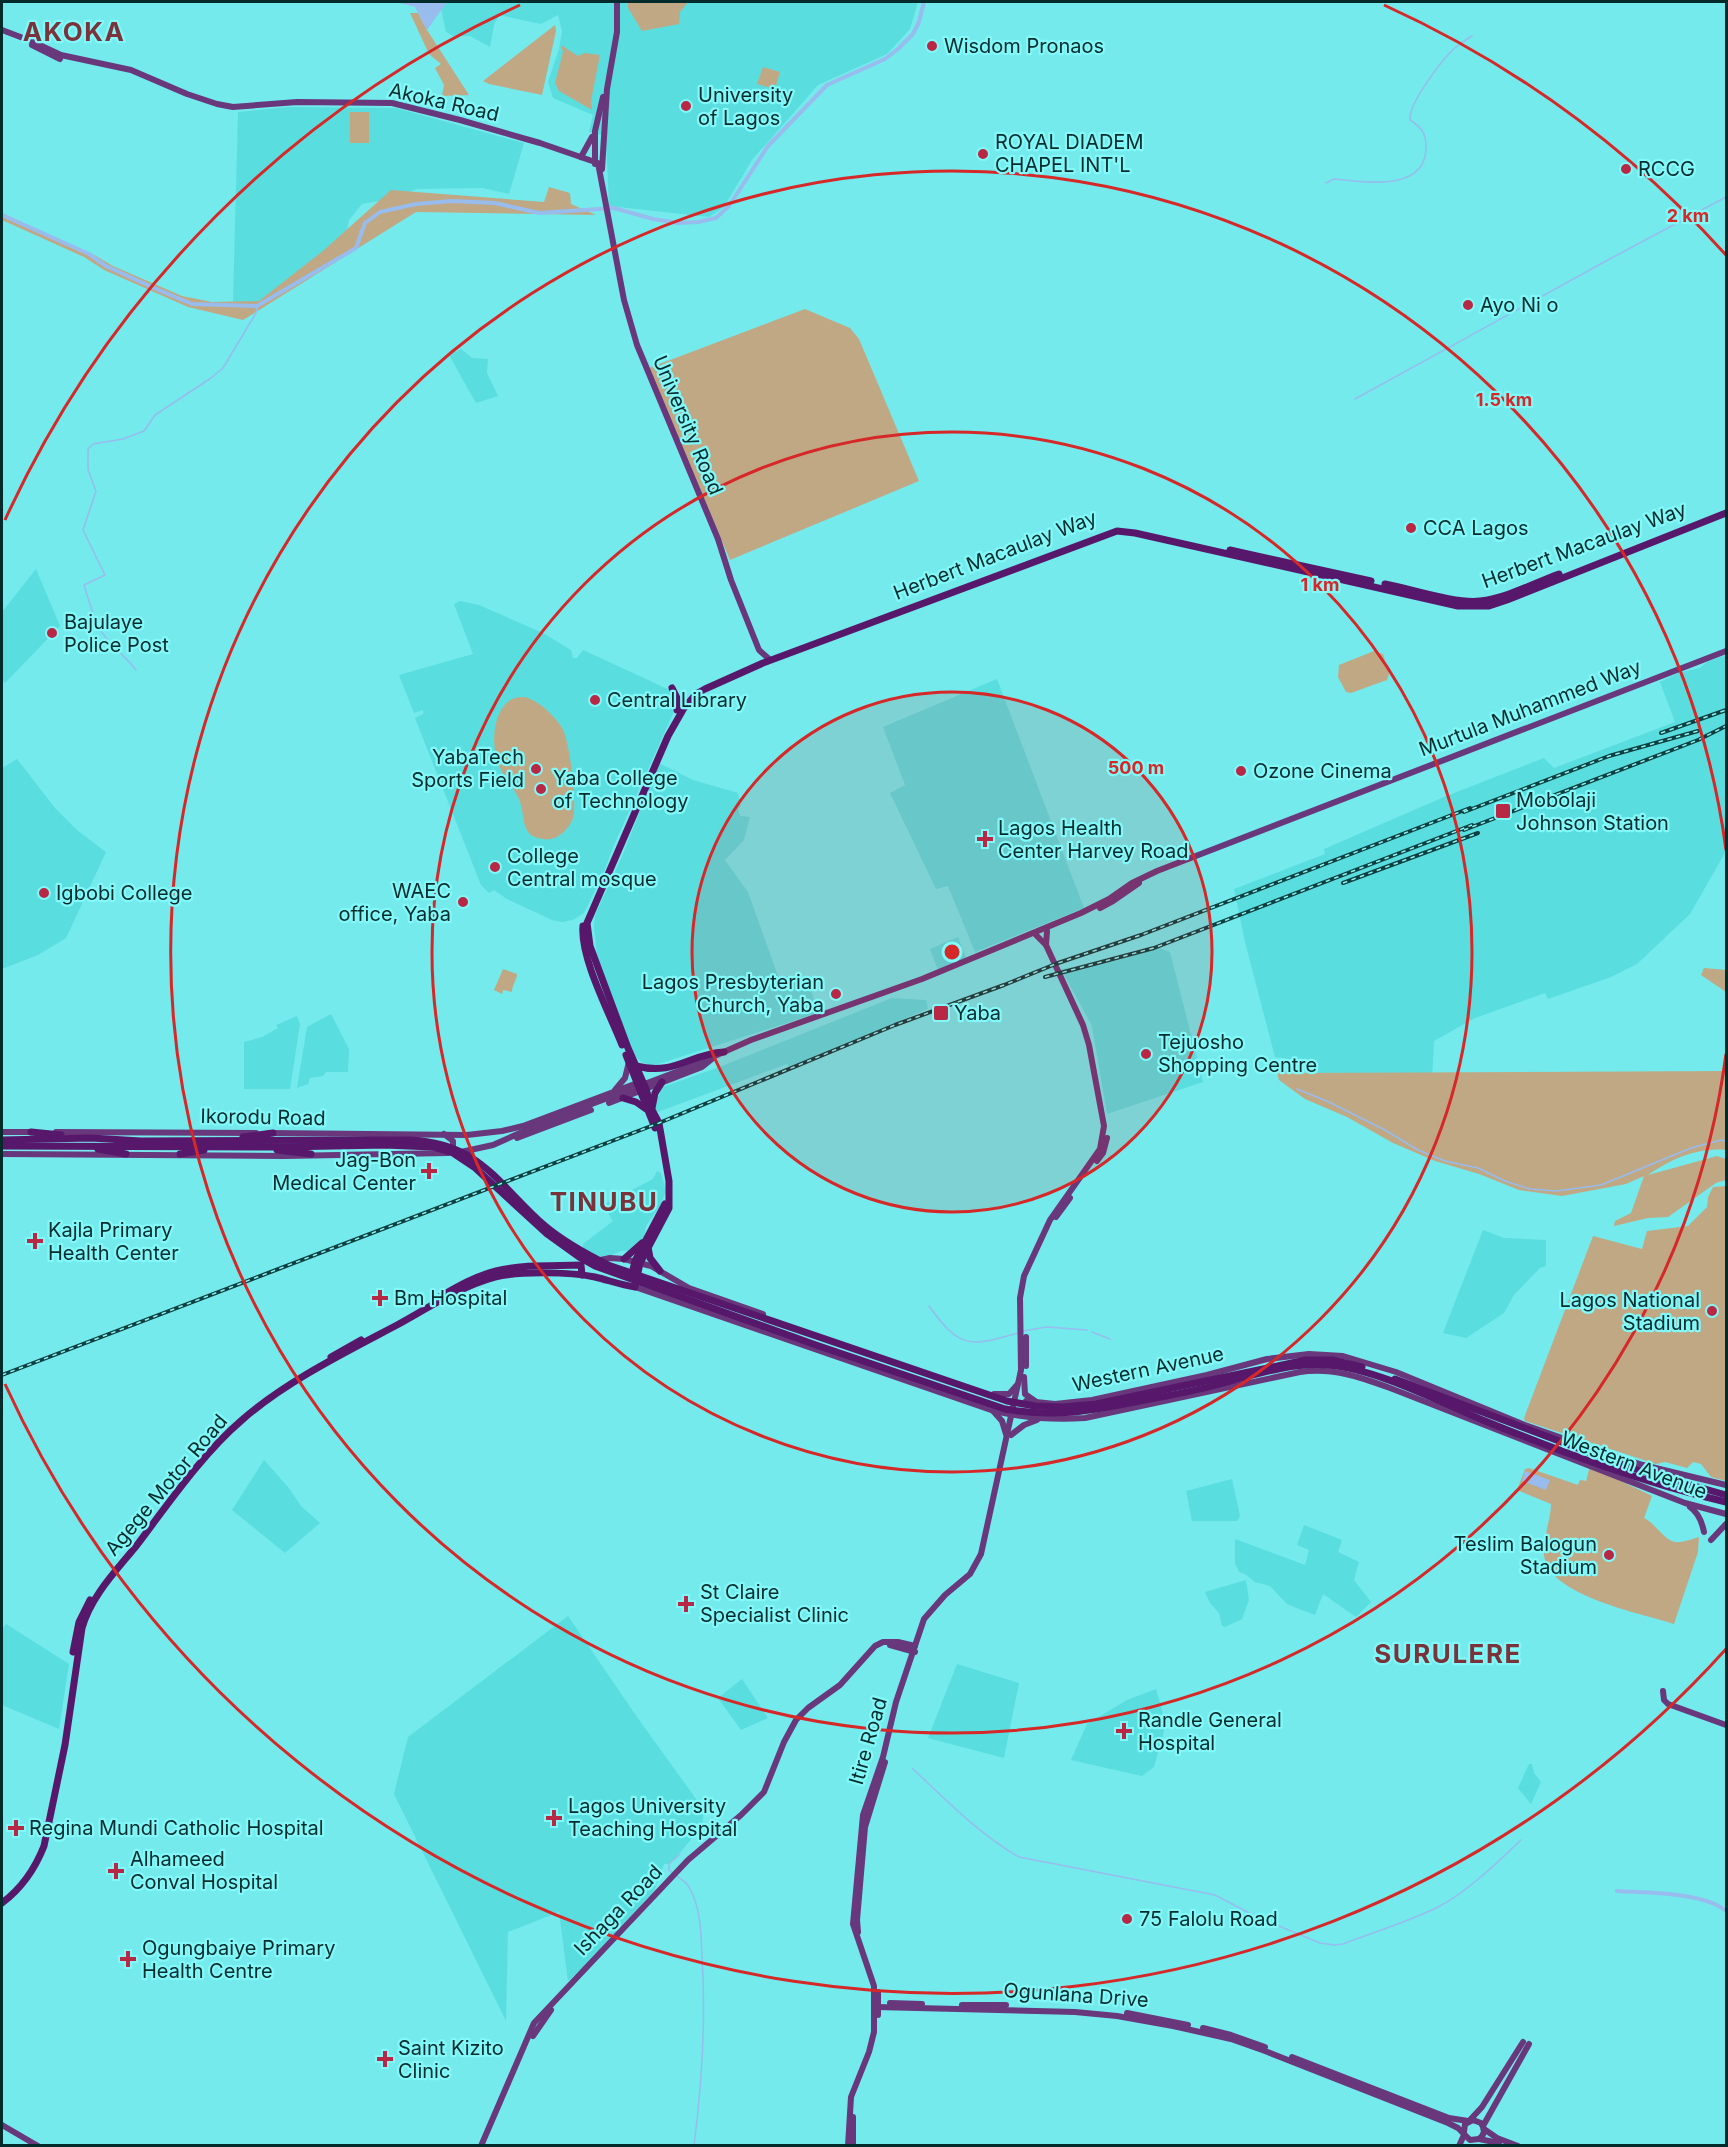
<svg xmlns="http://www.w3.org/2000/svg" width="1728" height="2147" font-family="Inter,sans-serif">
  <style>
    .built { fill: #59dddf }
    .green { fill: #c1a884 }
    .water { fill: #97bced }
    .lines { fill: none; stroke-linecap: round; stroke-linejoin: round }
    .stream { stroke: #97bced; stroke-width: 1.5 }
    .canal { stroke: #97bced; stroke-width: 4 }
    .major { stroke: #69377b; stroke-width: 6 }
    .highway { stroke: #57186b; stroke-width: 7 }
    .rail-casing { stroke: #0f3f40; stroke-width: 4 }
    .rail { stroke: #82f8f9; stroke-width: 1.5; stroke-dasharray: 4.5; stroke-linecap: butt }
    .ring { fill: none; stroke: #d62828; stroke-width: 3 }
    .poi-dot { fill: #b82743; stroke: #82f8f9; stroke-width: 2 }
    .labels { text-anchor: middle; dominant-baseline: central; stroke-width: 4.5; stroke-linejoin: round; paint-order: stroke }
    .poi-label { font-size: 20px; fill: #032b2c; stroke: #82f8f9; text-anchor: start }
    .street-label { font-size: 20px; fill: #032b2c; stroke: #82f8f9 }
    .district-label { font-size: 26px; font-weight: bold; letter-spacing: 1.5px; fill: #7a333a; stroke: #82f8f9 }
    .centre { fill: #d62828; stroke: #82f8f9; stroke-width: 3 }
    .ring-label { font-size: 18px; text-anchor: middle; font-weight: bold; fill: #d62828; stroke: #82f8f9; stroke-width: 4.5; stroke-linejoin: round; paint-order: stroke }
  </style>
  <rect width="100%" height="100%" fill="#74eaec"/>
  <g class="built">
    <polygon points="447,2 918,2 910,29 887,54 818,85 752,160 724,207 709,217 609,206 606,136 589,132 593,115 553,98 548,82 559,49 562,31 558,15 541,24 499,15 494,25 490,47 470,36 453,36 446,32 441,9"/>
    <polygon points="288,107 396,108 524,143 509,194 483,188 417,189 390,199 362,204 349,220 346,236 258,304 233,302 238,112"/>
    <polygon points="461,349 472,358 488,359 487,373 498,396 476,403 449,355"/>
    <polygon points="36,569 60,626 5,683 2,680 2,612"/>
    <polygon points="460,601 479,605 543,633 571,650 573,658 577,658 583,650 674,692 676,707 614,845 602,877 584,913 573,920 562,922 552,920 507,899 494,890 489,893 481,885 415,718 423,714 423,710 414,713 399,675 473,654 454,604"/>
    <polygon points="1726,655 1726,851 1690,914 1637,964 1611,977 1548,999 1545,993 1475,1018 1434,1041 1429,1145 1341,1098 1308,1062 1275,1057 1245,942 1234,889 1325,854 1324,849 1444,797 1544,758 1554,768 1675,722 1660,682 1678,673 1700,668 1707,662"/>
    <polygon points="997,679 1084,908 975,952 948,886 936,889 890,793 905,785 883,727"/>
    <polygon points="17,759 55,808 78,831 106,852 66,938 38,955 2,969 2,768"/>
    <polygon points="659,763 693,780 738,793 741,806 738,809 740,816 750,817 744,840 725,860 748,892 778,976 807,977 818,1013 652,1066 641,1062 633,1053 597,957 594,926 595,915 621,859"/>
    <polygon points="958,937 966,958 938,970 930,949"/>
    <polygon points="1157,947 1170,952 1203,1082 1107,1114 1092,1026 1061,969 1119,960"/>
    <polygon points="892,998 926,1000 928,1009 789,1067 787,1064 655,1113 656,1101 663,1087 722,1066"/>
    <polygon points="331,1014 349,1049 348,1072 326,1072 323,1076 310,1078 308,1084 297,1088 307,1027"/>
    <polygon points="297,1016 300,1024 290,1089 244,1089 244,1042 262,1037 278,1028 276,1025"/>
    <polygon points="657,1171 661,1173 666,1191 660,1206 646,1226 642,1250 621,1251 600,1260 583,1251 583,1244 613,1221 603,1205 653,1179"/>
    <polygon points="1483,1230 1504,1238 1546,1240 1546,1266 1540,1268 1514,1295 1504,1313 1466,1338 1443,1333"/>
    <polygon points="264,1460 288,1487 301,1506 320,1523 285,1553 232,1510"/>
    <polygon points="1232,1479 1240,1516 1237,1521 1192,1521 1186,1491"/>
    <polygon points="1304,1525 1342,1540 1338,1552 1359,1562 1354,1580 1371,1602 1356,1617 1323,1594 1315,1615 1299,1609 1287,1604 1270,1586 1255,1582 1245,1574 1239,1572 1235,1563 1235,1539 1305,1565 1309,1550 1297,1545"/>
    <polygon points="1246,1580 1249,1600 1242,1619 1225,1627 1222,1626 1219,1613 1210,1603 1205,1592"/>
    <polygon points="568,1616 637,1717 704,1810 702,1826 674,1860 669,1864 664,1864 654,1891 586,1965 568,1981 559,1912 508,1932 506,2021 394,1794 408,1737"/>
    <polygon points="6,1624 69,1664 59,1729 2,1705 2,1630"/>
    <polygon points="957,1664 1019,1683 1004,1758 928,1738"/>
    <polygon points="742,1679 768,1718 741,1730 718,1698"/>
    <polygon points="1156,1689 1166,1724 1154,1767 1142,1776 1071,1760 1087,1724 1127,1700"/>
    <polygon points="1529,1764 1532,1764 1534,1773 1541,1782 1531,1804 1518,1788"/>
  </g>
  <g class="green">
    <polygon points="628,2 688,2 680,12 679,24 642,31 628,8"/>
    <polygon points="410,13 418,13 427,30 469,95 442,96 444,85 435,68 441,64 429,54"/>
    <polygon points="555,25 556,31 542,95 489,84 483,81"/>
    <polygon points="561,45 578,56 584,53 600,55 591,101 592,110 559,91 555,83 563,52"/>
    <polygon points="763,67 780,72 775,89 757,84"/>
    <rect x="350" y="112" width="19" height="31"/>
    <polygon points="549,187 570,193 571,204 596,215 416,212 243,320 188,307 104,270 84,257 2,220 2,213 96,256 113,266 182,296 212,302 259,301 324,250 391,190 544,202"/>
    <polygon points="805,309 850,328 859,339 919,481 730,560 649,368"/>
    <polygon points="1374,651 1383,654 1389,674 1387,680 1351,693 1346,692 1338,677 1339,665"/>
    <path d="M524,697c13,2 31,19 38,31 8,13 15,75 11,90 -3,9 -12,19 -22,21 -7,1 -18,-1 -22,-6 -7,-8 -5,-21 -9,-31 -3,-10 -11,-18 -16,-27 -11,-17 -13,-43 -5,-61 6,-12 12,-17 25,-17z"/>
    <polygon points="1704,968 1726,970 1726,992 1701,975"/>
    <path d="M503,969l14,5c0,6 -5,11 -5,18l-9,-2 -1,4 -8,-4z"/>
    <path d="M1276,1069l19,4 431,-2v79c-28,-3 -55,9 -78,25l69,-19 9,3v21l-10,3 -48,34 -20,1 -34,8 1,-5 16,-8 13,-37 -18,8 -64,12 -43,-6 -40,-16 -44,-13 -42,-18 -46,-26 -42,-18 -26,-19z"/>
    <polygon points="1726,1186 1726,1481 1711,1477 1701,1464 1693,1462 1687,1468 1665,1462 1656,1464 1525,1421 1524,1418 1593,1236 1642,1249 1647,1231 1688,1226 1707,1207 1708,1197 1713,1187"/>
    <path d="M1590,1466l62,30 -8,22c11,5 20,22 31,24 7,1 17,-3 24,-5l-1,15 -24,72c-33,-11 -126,-28 -130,-69 -2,-13 7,-36 7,-51l-34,-14 8,-21 4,-1 49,17 2,-5 6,1z"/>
  </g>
  <g class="water">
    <polygon points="396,2 447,2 427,30 415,7"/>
    <polygon points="1525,1471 1550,1480 1546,1490 1522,1481"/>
  </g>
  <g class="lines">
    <g class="stream">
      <path d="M1326,183l8,-4c30,3 93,14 92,-33 0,-13 -5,-19 -16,-26 -2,-16 33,-62 46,-73 5,-4 11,-8 16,-11"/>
      <polyline points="1355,399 1606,261 1726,197"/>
      <path d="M136,670c-9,-12 -20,-20 -30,-32 -12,-15 -16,-35 -22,-53l21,-10 -22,-45 13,-39 -8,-21v-21l5,-5 30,-5 21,-8 11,-16 56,-37 12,-10 33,-55 1,-7"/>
      <polyline points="1297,1089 1329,1102 1385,1130 1418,1150 1445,1161 1478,1168 1505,1181 1530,1189 1556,1191 1601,1185 1691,1148 1721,1140 1726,1141"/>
      <path d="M929,1306c31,43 40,41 89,27"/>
      <polyline points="1023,1331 1047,1327 1087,1330"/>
      <polyline points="1092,1332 1110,1339"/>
      <path d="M912,1768c31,29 69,68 107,89l196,38 40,21 65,27 15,2 8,-1c31,-12 65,-22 95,-37 28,-14 60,-45 83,-67"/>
      <polyline points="673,1873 669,1870 669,1864 680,1854"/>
      <path d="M677,1876c5,4 11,7 13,13 11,20 11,45 12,68 4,63 0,126 -8,189"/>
    </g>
    <g class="canal">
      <polyline points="2,215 89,254 106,266 154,288 192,304 257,306 356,248 365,223 380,212 416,204 452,201 495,203 539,213 614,208 653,219 678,223 698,222 716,218 729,206 768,146 827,85 885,59 898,49 913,34 919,22 924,2"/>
      <path d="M1617,1891c28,2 87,1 109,20"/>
    </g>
    <g class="major">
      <polyline points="2,30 31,41 61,55 131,70 187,94 217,104 233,107 297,102 392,103 460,120 540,143 598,163 624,300 637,345 718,539 731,580 759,650 768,658"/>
      <polyline points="32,45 60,59"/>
      <polyline points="581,157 592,137"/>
      <polyline points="595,164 595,131 603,97"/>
      <polyline points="602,169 607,89 617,32 617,2"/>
      <polyline points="1100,908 1113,901 1139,883"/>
      <polyline points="1046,945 1047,931"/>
      <polyline points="615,1090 625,1078 629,1062"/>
      <polyline points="609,1103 702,1067 712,1059"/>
      <polyline points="2,1132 34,1132"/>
      <polyline points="56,1132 256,1133"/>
      <polyline points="269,1133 467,1135 502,1131 523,1126 640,1082"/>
      <polyline points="444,1134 453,1141 453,1148 450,1151"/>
      <polyline points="517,1138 591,1110"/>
      <polyline points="461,1152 493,1145 547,1121 692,1066 751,1040 922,979 1081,913 1109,899 1132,883 1157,871 1726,651"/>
      <polyline points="2,1154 284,1156 448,1153"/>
      <polyline points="1097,1161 1103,1153 1107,1138"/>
      <polyline points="1056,1217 1070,1198"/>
      <polyline points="596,1261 610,1258 624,1259 651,1266 689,1288 763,1314"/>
      <path d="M635,1287l356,123c31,8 62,10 94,8l215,-46c32,-5 60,5 90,16l295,115 41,11"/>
      <polyline points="1026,1337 1026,1366"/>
      <polyline points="1024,1377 1025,1394 1035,1401"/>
      <polyline points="994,1394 1009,1394 1017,1385"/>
      <polyline points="1026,1401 1055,1404 1092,1400 1207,1375 1267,1359 1309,1354 1343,1356 1396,1372 1525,1425 1605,1453 1643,1465 1726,1485"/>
      <polyline points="994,1412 1002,1421 1006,1434"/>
      <polyline points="1011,1435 1024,1425 1037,1420"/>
      <path d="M1690,1507c9,6 12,15 14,25"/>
      <polyline points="1711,1540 1726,1524"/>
      <polyline points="890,1645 915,1652"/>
      <polyline points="1663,1691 1664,1700 1668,1704 1726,1725"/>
      <polyline points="858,1932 857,1920 865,1827 885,1762"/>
      <polyline points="890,2003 922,2004"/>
      <polyline points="962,2005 1006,2005"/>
      <path d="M876,2007l199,5 42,4 56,10 58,13 34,12 183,72 10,5 12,12 9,-1c6,-4 6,-10 2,-16l-8,-3 -8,4 -1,8"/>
      <polyline points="1127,2013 1188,2025"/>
      <polyline points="878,2015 878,1992"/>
      <polyline points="1203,2028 1231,2035 1265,2047"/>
      <polyline points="533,2036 551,2010"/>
      <polyline points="1292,2057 1449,2118 1468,2121"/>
      <polyline points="1470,2120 1482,2107 1523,2042"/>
      <polyline points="2,2125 38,2146"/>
      <polyline points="1483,2126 1529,2044"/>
      <polyline points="1484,2129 1497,2138 1518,2146"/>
      <polyline points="1479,2139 1499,2143"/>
      <polyline points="481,2146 534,2023 688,1860 741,1815 764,1792 784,1742 796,1720 808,1708 840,1685 875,1646 883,1642 898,1642 915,1646"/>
      <polyline points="848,2146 851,2097 869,2052 874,2032 874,1986 853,1924 863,1815 883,1757 896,1702 924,1619 945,1595 970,1574 981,1554 1021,1370 1020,1298 1024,1276 1050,1220 1100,1149 1104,1126 1089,1045 1083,1025 1046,945 1036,935"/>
      <polyline points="853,2146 853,2117"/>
      <polyline points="1459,2146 1464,2135"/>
    </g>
    <g class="highway">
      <polyline points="1230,550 1371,581"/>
      <path d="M1385,584c26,5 71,20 95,17 27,-3 54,-18 79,-27"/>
      <polyline points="672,688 677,698 677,710"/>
      <path d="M583,926c-3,32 27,88 39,119"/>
      <polyline points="626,1055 655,1128"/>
      <path d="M636,1066c39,10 53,-12 88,-14"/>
      <polyline points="623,1098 636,1102 646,1109"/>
      <polyline points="652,1108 655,1093 662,1082"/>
      <polyline points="31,1132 61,1135"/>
      <polyline points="243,1137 273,1133"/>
      <path d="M2,1140l89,-2 50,3 268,-1c72,3 88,44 136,86 19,16 41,28 63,39l399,136 28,5 28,1 33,-3 210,-44h26l30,7"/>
      <path d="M2,1146l280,1 103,-2 48,2 20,6 21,14 73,67 32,23 16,9 221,79 189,64c52,9 84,2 135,-8 25,-5 51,-9 76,-16 35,-9 74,-23 111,-20 48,3 113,37 158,56 79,32 159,62 241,81"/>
      <polyline points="98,1149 126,1154"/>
      <polyline points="277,1150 311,1154"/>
      <polyline points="180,1154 204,1150"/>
      <polyline points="648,1247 650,1258 660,1271"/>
      <polyline points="624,1259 642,1243"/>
      <polyline points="631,1278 635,1261 665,1204"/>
      <path d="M436,1299c19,-11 39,-23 60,-28 28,-7 57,-5 85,-6l1,10"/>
      <polyline points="331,1357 361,1340"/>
      <polyline points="1395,1379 1628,1467 1726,1495"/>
      <polyline points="73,1652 79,1622 90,1600"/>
      <path d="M2,1903c20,-15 33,-34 42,-57l21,-101 17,-117c9,-32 34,-57 55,-83 31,-41 66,-92 105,-125 43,-38 104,-68 155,-95 31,-17 64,-39 98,-48 25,-6 75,-5 100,0 13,3 26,8 40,10l5,-24 29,-55v-27l-10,-58 -7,-13 -6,-21 -18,-41 -38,-102 -3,-23 81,-187 16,-28 12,-14 9,-5 58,-26 354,-132 18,2 323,73h31l18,-6 219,-87"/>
    </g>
    <defs>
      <g id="rail">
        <polyline points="1661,733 1726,710"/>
        <polyline points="1464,812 1609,756 1698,731"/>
        <polyline points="1464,830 1698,740 1726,726"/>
        <polyline points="1343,883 1478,833"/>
        <polyline points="1045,977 1154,948 1472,825"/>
        <polyline points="2,1375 659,1123 895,1025 1004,985 1058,963 1141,935 1470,808"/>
      </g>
    </defs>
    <use href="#rail" class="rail-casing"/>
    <use href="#rail" class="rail"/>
  </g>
  <circle cx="952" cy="952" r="260" fill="#d62828" fill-opacity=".12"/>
  <g class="ring">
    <circle cx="952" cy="952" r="260"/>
    <circle cx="952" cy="952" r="520"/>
    <path d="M1726 1054A781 781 0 1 1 1726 850"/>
    <path d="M1726 1649A1041 1041 0 0 1 5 1384M5 520A1041 1041 0 0 1 520 5M1384 5A1041 1041 0 0 1 1726 255"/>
  </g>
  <g class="poi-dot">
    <circle cx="932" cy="46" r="6"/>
    <circle cx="686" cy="106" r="6"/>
    <circle cx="983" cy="154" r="6"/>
    <circle cx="1626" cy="169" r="6"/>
    <circle cx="1468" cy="305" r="6"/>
    <circle cx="1411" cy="528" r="6"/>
    <circle cx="52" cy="633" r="6"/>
    <circle cx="595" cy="700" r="6"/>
    <circle cx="536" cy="769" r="6"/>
    <circle cx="1241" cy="771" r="6"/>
    <circle cx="541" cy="789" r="6"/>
    <rect x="1495" y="803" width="16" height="16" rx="3"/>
    <path d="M982 830h6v6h6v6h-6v6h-6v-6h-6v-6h6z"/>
    <circle cx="495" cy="867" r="6"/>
    <circle cx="44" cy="893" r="6"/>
    <circle cx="463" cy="902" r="6"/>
    <circle cx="836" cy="994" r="6"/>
    <rect x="933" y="1005" width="16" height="16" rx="3"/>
    <circle cx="1146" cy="1054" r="6"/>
    <path d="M426 1162h6v6h6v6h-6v6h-6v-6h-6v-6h6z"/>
    <path d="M32 1232h6v6h6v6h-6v6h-6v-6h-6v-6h6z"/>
    <path d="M377 1289h6v6h6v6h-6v6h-6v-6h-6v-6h6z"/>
    <circle cx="1712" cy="1311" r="6"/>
    <circle cx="1609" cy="1555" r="6"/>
    <path d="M683 1595h6v6h6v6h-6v6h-6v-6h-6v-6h6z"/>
    <path d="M1121 1722h6v6h6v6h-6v6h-6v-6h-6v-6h6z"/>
    <path d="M551 1809h6v6h6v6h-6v6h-6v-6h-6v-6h6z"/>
    <path d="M13 1819h6v6h6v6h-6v6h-6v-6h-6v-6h6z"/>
    <path d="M113 1862h6v6h6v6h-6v6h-6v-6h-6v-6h6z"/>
    <circle cx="1127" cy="1919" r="6"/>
    <path d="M125 1950h6v6h6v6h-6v6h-6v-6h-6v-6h6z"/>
    <path d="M382 2050h6v6h6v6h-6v6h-6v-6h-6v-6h6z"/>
  </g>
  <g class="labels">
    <g class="poi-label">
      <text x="944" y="46">Wisdom Pronaos</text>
      <text x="698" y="95">University<tspan x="698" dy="23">of Lagos</tspan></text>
      <text x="995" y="142">ROYAL DIADEM<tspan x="995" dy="23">CHAPEL INT'L</tspan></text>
      <text x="1638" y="169">RCCG</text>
      <text x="1480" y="305">Ayo Ni o</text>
      <text x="1423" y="528">CCA Lagos</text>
      <text x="64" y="622">Bajulaye<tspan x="64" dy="23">Police Post</tspan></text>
      <text x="607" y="700">Central Library</text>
      <text x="524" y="757" text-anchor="end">YabaTech<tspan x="524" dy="23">Sports Field</tspan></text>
      <text x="1253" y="771">Ozone Cinema</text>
      <text x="553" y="778">Yaba College<tspan x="553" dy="23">of Technology</tspan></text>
      <text x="1516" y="800">Mobolaji<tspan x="1516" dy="23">Johnson Station</tspan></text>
      <text x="998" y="828">Lagos Health<tspan x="998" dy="23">Center Harvey Road</tspan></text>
      <text x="507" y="856">College<tspan x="507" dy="23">Central mosque</tspan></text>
      <text x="451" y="891" text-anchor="end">WAEC<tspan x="451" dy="23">office, Yaba</tspan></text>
      <text x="56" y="893">Igbobi College</text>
      <text x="824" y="982" text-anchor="end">Lagos Presbyterian<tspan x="824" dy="23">Church, Yaba</tspan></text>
      <text x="954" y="1013">Yaba</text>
      <text x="1158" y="1042">Tejuosho<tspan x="1158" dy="23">Shopping Centre</tspan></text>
      <text x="416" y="1160" text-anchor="end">Jag-Bon<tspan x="416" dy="23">Medical Center</tspan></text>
      <text x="48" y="1230">Kajla Primary<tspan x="48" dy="23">Health Center</tspan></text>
      <text x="394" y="1298">Bm Hospital</text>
      <text x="1700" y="1300" text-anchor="end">Lagos National<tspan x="1700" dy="23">Stadium</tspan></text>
      <text x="1597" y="1544" text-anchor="end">Teslim Balogun<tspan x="1597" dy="23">Stadium</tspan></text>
      <text x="700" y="1592">St Claire<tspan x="700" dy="23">Specialist Clinic</tspan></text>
      <text x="1138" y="1720">Randle General<tspan x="1138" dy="23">Hospital</tspan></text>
      <text x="568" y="1806">Lagos University<tspan x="568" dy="23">Teaching Hospital</tspan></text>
      <text x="29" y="1828">Regina Mundi Catholic Hospital</text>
      <text x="130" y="1859">Alhameed<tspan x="130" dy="23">Conval Hospital</tspan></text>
      <text x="1139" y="1919">75 Falolu Road</text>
      <text x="142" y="1948">Ogungbaiye Primary<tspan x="142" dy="23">Health Centre</tspan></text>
      <text x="398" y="2048">Saint Kizito<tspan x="398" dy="23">Clinic</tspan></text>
    </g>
    <g class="street-label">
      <text transform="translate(444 102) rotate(13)">Akoka Road</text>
      <text transform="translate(688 425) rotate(67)">University Road</text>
      <text transform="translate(1584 545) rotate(-20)">Herbert Macaulay Way</text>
      <text transform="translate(995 555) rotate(-21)">Herbert Macaulay Way</text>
      <text transform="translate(1530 708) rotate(-21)">Murtula Muhammed Way</text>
      <text transform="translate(263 1117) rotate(1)">Ikorodu Road</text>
      <text transform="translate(1148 1369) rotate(-12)">Western Avenue</text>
      <text transform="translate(1634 1465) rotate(21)">Western Avenue</text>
      <text transform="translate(166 1485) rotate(-50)">Agege Motor Road</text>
      <text transform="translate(868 1741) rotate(-74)">Itire Road</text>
      <text transform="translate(618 1910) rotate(-46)">Ishaga Road</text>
      <text transform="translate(1076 1995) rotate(4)">Ogunlana Drive</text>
    </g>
    <g class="district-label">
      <text x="74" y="31">AKOKA</text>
      <text x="604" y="1201">TINUBU</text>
      <text x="1448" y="1653">SURULERE</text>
    </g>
  </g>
  <circle cx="952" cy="952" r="9" class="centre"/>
  <g class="ring-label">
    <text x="1688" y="222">2 km</text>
    <text x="1504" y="406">1.5 km</text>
    <text x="1320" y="591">1 km</text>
    <text x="1136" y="774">500 m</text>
  </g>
  <rect width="1728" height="2147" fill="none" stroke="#032b2c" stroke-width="6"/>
</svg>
